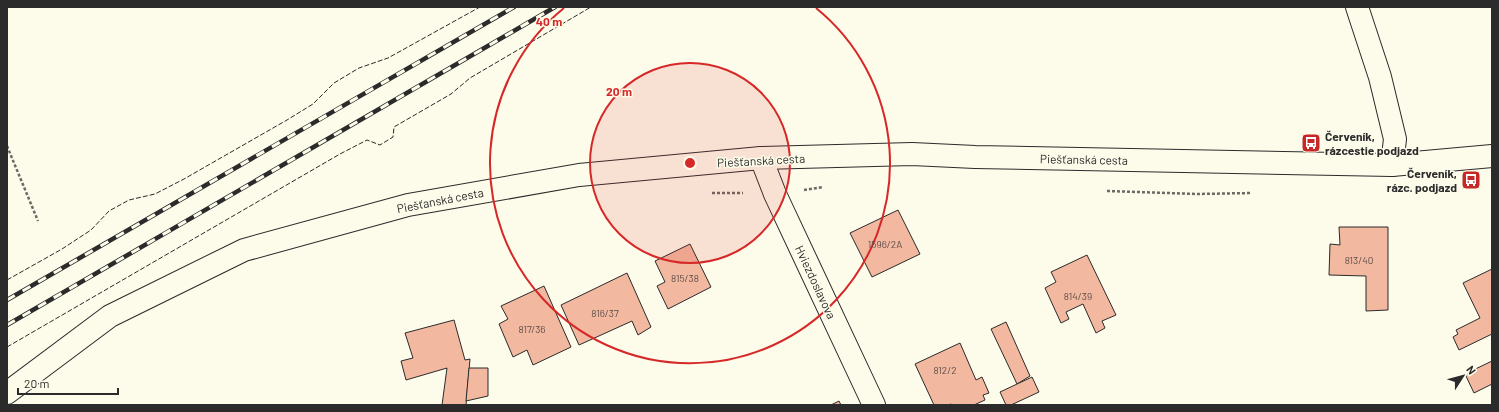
<svg xmlns="http://www.w3.org/2000/svg" width="1499" height="412" font-family="Barlow,sans-serif">
  <style>
    .building { fill: #f2b8a0; stroke: #2b2b2b }
    .lines { fill: none; stroke-linecap: round; stroke-linejoin: round }
    .minor-casing { stroke: #2b2b2b; stroke-width: 24 }
    .tertiary-casing { stroke: #2b2b2b; stroke-width: 24 }
    .path { stroke: #6a6964; stroke-width: 2.5; stroke-dasharray: 3 2; stroke-linecap: butt }
    .minor { stroke: #fdfbea; stroke-width: 22 }
    .tertiary { stroke: #fdfbea; stroke-width: 22 }
    .rail-casing { stroke: #2b2b2b; stroke-width: 4.5 }
    .rail { stroke: #fdfbea; stroke-width: 3; stroke-dasharray: 9; stroke-linecap: butt }
    .fence { stroke: #2b2b2b; stroke-width: 1; stroke-dasharray: 5 2; stroke-linecap: butt }
    .ring { fill: none; stroke: #d62828; stroke-width: 2 }
    .labels { text-anchor: middle; dominant-baseline: central; stroke-width: 3; stroke-linejoin: round; paint-order: stroke }
    .number-label { font-size: 10px; fill: #5d4e48 }
    .poi-label { font-size: 12px; font-weight: bold; fill: #2b2b2b; stroke: #fdfbea; text-anchor: start }
    .street-label { font-size: 12px; fill: #2b2b2b; stroke: #fdfbea }
    .centre { fill: #d62828; stroke: #fdfbea; stroke-width: 2 }
    .ring-label { font-size: 12px; text-anchor: middle; font-weight: bold; fill: #d62828; stroke: #fdfbea; stroke-width: 3; stroke-linejoin: round; paint-order: stroke }
  </style>
  <rect width="100%" height="100%" fill="#fdfbea"/>
  <g class="building">
    <polygon points="898,210 920,254 872,277 850,233"/>
    <polygon points="1339,227 1388,227 1388,310 1366,311 1366,276 1329,275 1330,244 1340,245"/>
    <polygon points="690,244 711,287 668,309 657,286 665,282 655,261"/>
    <polygon points="1087,255 1116,315 1102,321 1105,328 1096,333 1083,304 1066,312 1069,319 1061,323 1045,288 1056,282 1051,272"/>
    <polygon points="1492,269 1492,334 1459,350 1453,337 1458,334 1456,330 1480,318 1463,283"/>
    <polygon points="627,273 651,327 638,335 632,321 579,345 561,305"/>
    <polygon points="544,286 571,347 533,365 527,350 513,357 499,324 508,319 501,306"/>
    <polygon points="454,320 465,360 470,359 466,405 442,405 447,368 406,380 401,361 413,358 405,333"/>
    <polygon points="1006,322 1030,376 1017,384 991,329"/>
    <polygon points="960,343 976,380 982,377 989,393 983,395 985,400 974,405 952,405 951,404 948,405 934,405 915,364"/>
    <polygon points="1492,361 1492,384 1474,393 1465,374"/>
    <polygon points="469,368 488,368 488,396 466,401"/>
    <polygon points="1032,377 1039,392 1011,405 1006,405 1000,392"/>
    <polygon points="839,401 841,405 831,405"/>
  </g>
  <g class="lines">
    <defs>
      <g id="minor">
        <polyline points="1357,7 1380,77 1395,139 1392,165"/>
        <polyline points="761,158 775,194 874,405"/>
      </g>
      <polyline id="tertiary" points="7,393 110,316 244,250 408,205 579,175 761,158 912,154 975,157 1392,165 1492,156"/>
    </defs>
    <use href="#minor" class="minor-casing"/>
    <use href="#tertiary" class="tertiary-casing"/>
    <g class="path">
      <polyline points="7,146 38,221"/>
      <polyline points="804,190 823,187"/>
      <polyline points="1107,191 1197,194 1252,193"/>
      <polyline points="712,193 743,193"/>
    </g>
    <use href="#minor" class="minor"/>
    <use href="#tertiary" class="tertiary"/>
    <defs>
      <g id="rail">
        <polyline points="7,300 514,7"/>
        <polyline points="7,325 555,7"/>
      </g>
    </defs>
    <use href="#rail" class="rail-casing"/>
    <use href="#rail" class="rail"/>
    <g class="fence">
      <polyline points="7,280 62,249 91,230 109,211 129,200 155,194 184,179 287,120 313,104 334,83 359,68 388,58 480,7"/>
      <polyline points="7,347 340,154 367,140 380,145 393,137 394,127 451,94 470,78 591,7"/>
    </g>
  </g>
  <circle cx="690" cy="163" r="100" fill="#d62828" fill-opacity=".12"/>
  <g class="ring">
    <circle cx="690" cy="163" r="100"/>
    <path d="M816 8A200 200 0 1 1 564 8"/>
  </g>
  <defs>
    <symbol id="bus-square" viewBox="-11 -11 22 22"><rect x="-9" y="-9" width="18" height="18" rx="4" fill="#c62828" stroke="#fdfbea"/><path d="M-5-6H5V4H4V6H2V4H-2V6H-4V4H-5ZM-3.5-4V0h7V-4ZM-3.5 1.2v1.5H-2V1.2ZM2 1.2v1.5H3.5V1.2Z" fill="#fff"/></symbol>
  </defs>
  <g fill-rule="evenodd">
    <use href="#bus-square" x="1300" y="132" width="22" height="22"/>
    <use href="#bus-square" x="1460" y="169" width="22" height="22"/>
  </g>
  <g class="labels">
    <g class="number-label">
      <text x="885" y="244">1596/2A</text>
      <text x="1359" y="260">813/40</text>
      <text x="685" y="278">815/38</text>
      <text x="1078" y="296">814/39</text>
      <text x="605" y="313">816/37</text>
      <text x="532" y="329">817/36</text>
      <text x="945" y="370">812/2</text>
    </g>
    <g class="poi-label">
      <text x="1325" y="136">Červeník,<tspan x="1325" dy="14">rázcestie podjazd</tspan></text>
      <text x="1457" y="173" text-anchor="end">Červeník,<tspan x="1457" dy="14">rázc. podjazd</tspan></text>
    </g>
    <g class="street-label">
      <text transform="translate(1084 159) rotate(1)">Piešťanská cesta</text>
      <text transform="translate(761 160) rotate(-3)">Piešťanská cesta</text>
      <text transform="translate(440 200) rotate(-11)">Piešťanská cesta</text>
      <text transform="translate(816 282) rotate(65)">Hviezdoslavova</text>
    </g>
  </g>
  <circle cx="690" cy="163" r="6" class="centre"/>
  <g class="ring-label">
    <text x="549" y="26">40 m</text>
    <text x="619" y="96">20 m</text>
  </g>
  <rect width="1499" height="412" fill="none" stroke="#2b2b2b" stroke-width="16"/>
  <g transform="translate(1463 376) rotate(54)" stroke="#fdfbea" stroke-width="3" paint-order="stroke">
  <path d="M0-3L7 15L0 10L-7 15Z" fill="#2b2b2b"/>
  <text y="-6" font-size="11" font-weight="bold" text-anchor="middle" fill="#2b2b2b">N</text>
  </g>
  <path d="M18 388v6h100v-6" fill="none" stroke="#2b2b2b" stroke-width="2"/>
  <text x="24" y="388" font-size="12" fill="#2b2b2b" stroke="#fdfbea" stroke-width="3" paint-order="stroke">20 m</text>
</svg>
